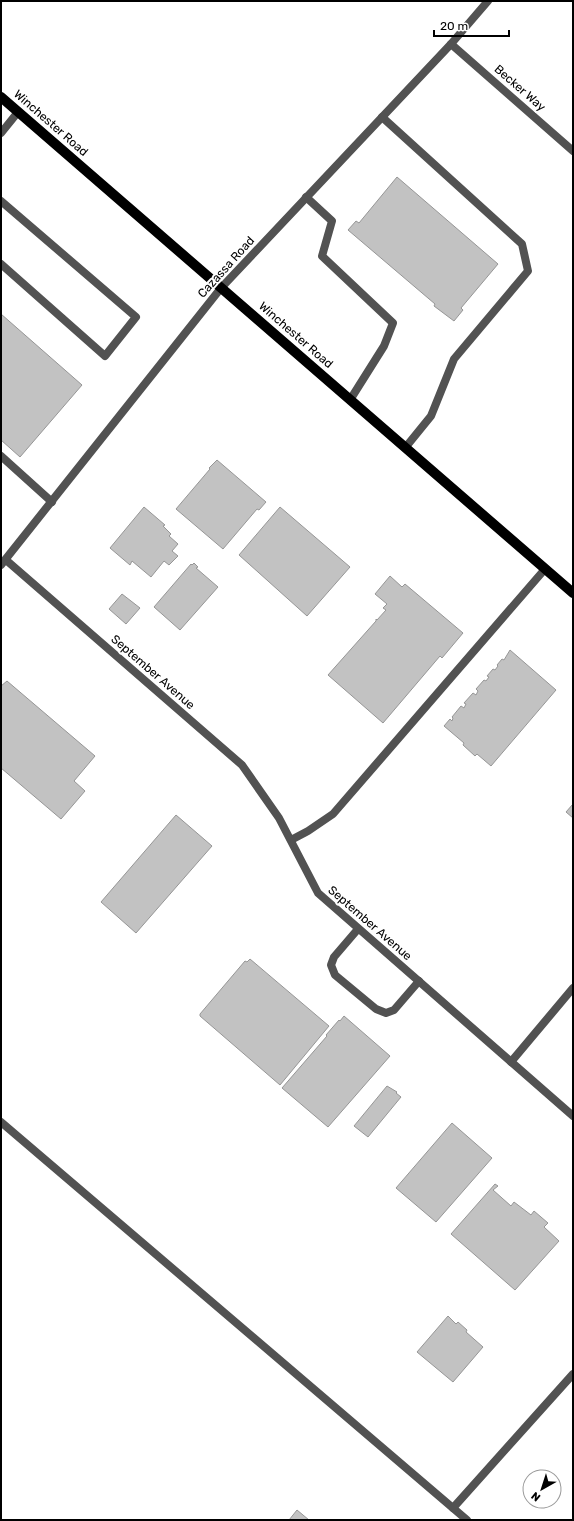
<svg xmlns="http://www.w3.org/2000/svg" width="574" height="1521" font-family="Rubik,sans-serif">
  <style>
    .building { fill: #c2c2c2; stroke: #969696 }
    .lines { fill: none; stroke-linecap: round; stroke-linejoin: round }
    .service { stroke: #525252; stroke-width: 8 }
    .minor { stroke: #525252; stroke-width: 8 }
    .tertiary { stroke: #525252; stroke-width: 8 }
    .primary { stroke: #000; stroke-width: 10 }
    .labels { text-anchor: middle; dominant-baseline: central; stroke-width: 4; stroke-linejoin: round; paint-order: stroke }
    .street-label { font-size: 12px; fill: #000; stroke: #fff }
  </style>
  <rect width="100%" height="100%" fill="#fff"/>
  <g class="building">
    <polygon points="397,177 498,264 461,308 463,310 454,321 434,306 435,304 348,230 356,221 359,223"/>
    <polygon points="1,314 82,385 20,457 1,440"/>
    <polygon points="217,460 266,502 259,510 257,509 223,549 176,509 210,469 209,468"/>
    <polygon points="144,507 165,525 163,526 171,534 169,536 178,544 172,551 178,556 169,565 164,561 151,577 132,561 130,565 110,548"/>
    <polygon points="280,507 350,567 307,616 239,555"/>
    <polygon points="194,563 198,567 196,568 218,587 180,630 154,607 191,564 192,565"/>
    <polygon points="390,576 402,587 405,584 463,633 442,658 440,656 383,723 328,675 376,621 376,619 377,620 386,610 383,608 387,604 375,594"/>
    <polygon points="122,594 140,608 126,624 109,609"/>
    <polygon points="510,650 556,690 491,766 477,754 475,756 463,745 464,743 444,726 450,719 452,721 453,718 452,717 461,706 464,708 466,704 464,703 473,693 476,695 478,691 476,689 484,680 486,681 489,677 487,676 493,669 495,670 498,666 497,665 502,659 504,660"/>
    <polygon points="7,681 95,756 74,781 85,791 61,819 1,768 1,686"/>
    <polygon points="573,804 573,818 566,812"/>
    <polygon points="176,815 212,846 136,933 101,902"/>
    <polygon points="250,959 329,1026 280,1085 200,1016 200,1014 245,961 247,962"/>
    <polygon points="344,1016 390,1056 328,1127 282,1088 327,1036 326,1035 339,1020 340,1021"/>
    <polygon points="387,1086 397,1092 396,1093 401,1097 368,1137 354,1126"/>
    <polygon points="452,1123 492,1158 436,1222 396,1188"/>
    <polygon points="495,1184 498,1186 493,1190 511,1206 514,1202 531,1215 534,1211 548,1223 544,1227 559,1241 515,1290 451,1234"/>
    <polygon points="448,1316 456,1324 458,1322 467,1330 466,1332 483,1347 453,1382 417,1352"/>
    <polygon points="297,1510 309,1520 289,1520"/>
  </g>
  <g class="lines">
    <g class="service">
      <polyline points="382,117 522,244 528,271 454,359 431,416 405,448"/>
      <polyline points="1,133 18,112"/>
      <polyline points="306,197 332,221 322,256 393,323 384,346 350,400"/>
      <polyline points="1,201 136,317 105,356 1,264"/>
      <polyline points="1,456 52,502"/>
      <polyline points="291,840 308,831 333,814 545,569"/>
      <polyline points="358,929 334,957 331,965 335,975 376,1009 386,1013 394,1010 419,981"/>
      <polyline points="511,1062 573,988"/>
      <polyline points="1,1122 467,1520"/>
      <polyline points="453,1508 573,1374"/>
    </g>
    <g class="minor">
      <polyline points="451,44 573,151"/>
      <polyline points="221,288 451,44 488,1"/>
      <polyline points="6,560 242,765 279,818 318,893 573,1116"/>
    </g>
    <polyline class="tertiary" points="1,565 221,288"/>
    <polyline class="primary" points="1,97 573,593"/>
  </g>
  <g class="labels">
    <g class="street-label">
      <text transform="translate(520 88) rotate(41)">Becker Way</text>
      <text transform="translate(51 123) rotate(41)">Winchester Road</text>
      <text transform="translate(226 267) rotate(-48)">Cazassa Road</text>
      <text transform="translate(296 335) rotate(41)">Winchester Road</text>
      <text transform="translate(153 672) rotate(41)">September Avenue</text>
      <text transform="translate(370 923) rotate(41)">September Avenue</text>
    </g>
  </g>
  <rect width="574" height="1521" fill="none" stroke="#000000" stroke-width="4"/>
  <g transform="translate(542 1489) rotate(219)"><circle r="19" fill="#ffffff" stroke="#999999"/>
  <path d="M0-3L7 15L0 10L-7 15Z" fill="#000000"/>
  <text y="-6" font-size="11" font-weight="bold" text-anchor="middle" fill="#000000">N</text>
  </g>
  <path d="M434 30v6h75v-6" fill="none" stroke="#000000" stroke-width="2"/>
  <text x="440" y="30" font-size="12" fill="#000000" stroke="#ffffff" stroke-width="3" paint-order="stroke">20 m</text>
</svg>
